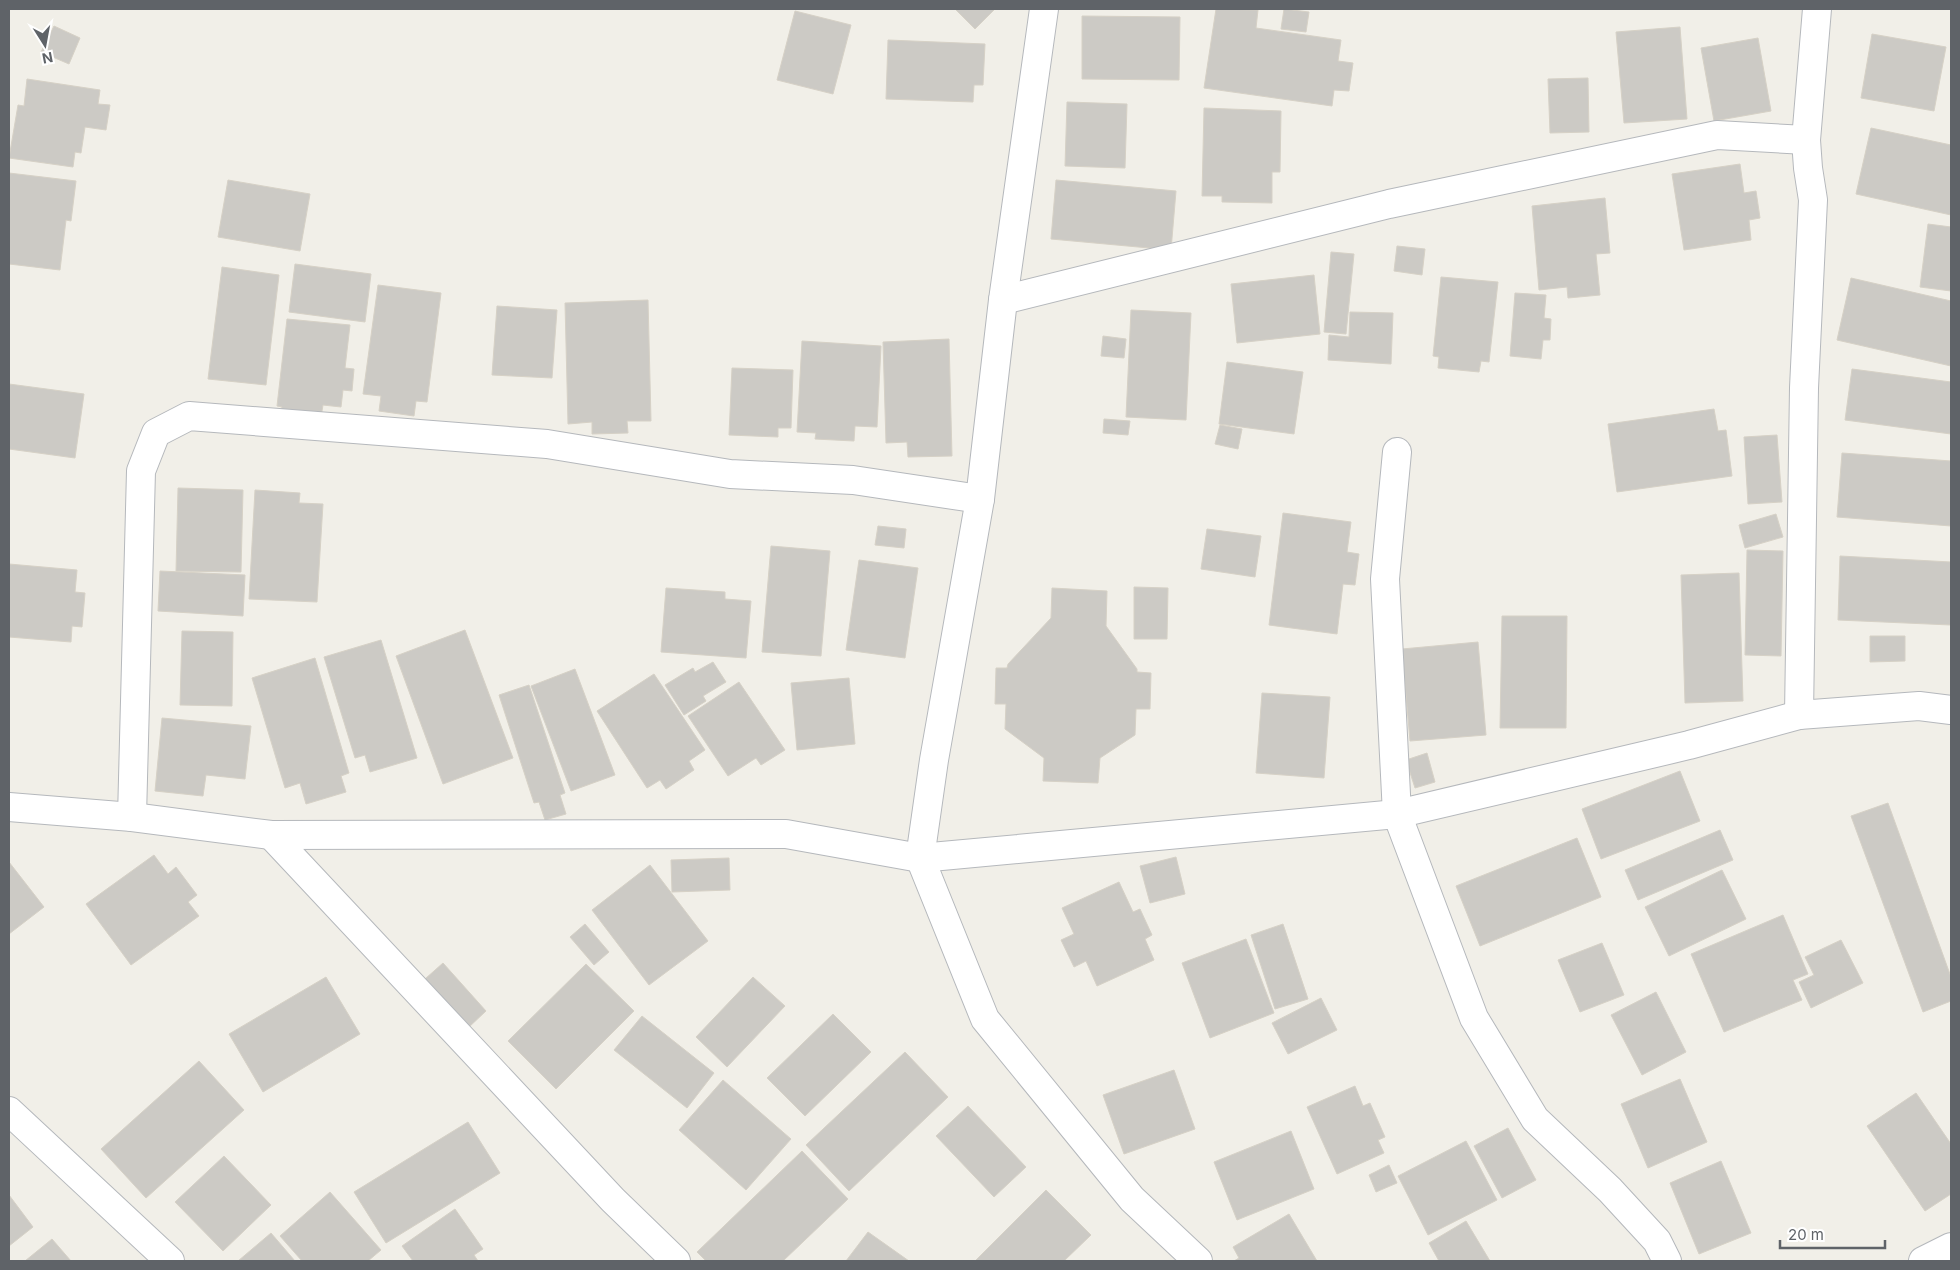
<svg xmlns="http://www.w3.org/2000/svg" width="1960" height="1270" font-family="Inter,sans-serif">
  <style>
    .building { fill: #cccac5; stroke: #d6d1c6 }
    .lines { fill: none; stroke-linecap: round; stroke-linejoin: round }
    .street-casing { stroke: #b5b8bc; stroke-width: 30 }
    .street { stroke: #fff; stroke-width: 28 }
  </style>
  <rect width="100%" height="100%" fill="#f1efe8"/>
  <g class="building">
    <polygon points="955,9 995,9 975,29"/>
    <polygon points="1216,9 1258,10 1256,28 1341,40 1338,61 1353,63 1349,91 1334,90 1332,106 1204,88"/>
    <polygon points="1284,9 1309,12 1306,32 1281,29"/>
    <polygon points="795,11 851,25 833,94 777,80"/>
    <polygon points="1082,16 1180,17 1179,80 1082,79"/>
    <polygon points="54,26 80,38 69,64 41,52"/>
    <polygon points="1680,27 1687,119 1624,123 1616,32"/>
    <polygon points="1872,34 1946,47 1934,111 1861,98"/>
    <polygon points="1758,38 1771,111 1714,121 1701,48"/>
    <polygon points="888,40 985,44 983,85 974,85 973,102 886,99"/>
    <polygon points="1588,78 1589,132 1550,133 1548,79"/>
    <polygon points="27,79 100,90 98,104 110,105 106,130 85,127 81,153 75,152 73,167 9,158 18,105 24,106"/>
    <polygon points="1067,102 1127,104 1125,168 1065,166"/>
    <polygon points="1204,108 1281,111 1280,172 1272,172 1272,203 1222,202 1222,196 1202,196"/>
    <polygon points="1871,128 1951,145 1951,215 1856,194"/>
    <polygon points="1740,164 1744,193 1756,191 1760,218 1749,220 1751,240 1684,250 1672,174"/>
    <polygon points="9,173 76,181 71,221 66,220 60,270 9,264"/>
    <polygon points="228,180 310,194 300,251 218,237"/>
    <polygon points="1056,180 1176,191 1171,250 1051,239"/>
    <polygon points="1605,198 1610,253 1596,254 1600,295 1568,298 1567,287 1539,290 1532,206"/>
    <polygon points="1928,224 1951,227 1951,291 1920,287"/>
    <polygon points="1397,246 1425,249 1422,275 1394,271"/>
    <polygon points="1331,252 1354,254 1346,334 1324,332"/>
    <polygon points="295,264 371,274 365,322 289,312"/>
    <polygon points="222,267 279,275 266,385 208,379"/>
    <polygon points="1314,275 1320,334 1237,343 1231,284"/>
    <polygon points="1441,277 1498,282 1489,362 1481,361 1479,372 1438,368 1439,357 1433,356"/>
    <polygon points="1851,278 1951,301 1951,366 1837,340"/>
    <polygon points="378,285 441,293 427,402 416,401 414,416 379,411 381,396 363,394"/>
    <polygon points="1515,293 1546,295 1544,318 1551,319 1550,340 1543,340 1541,359 1510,356"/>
    <polygon points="648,300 651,421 627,421 628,433 592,434 592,422 568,424 565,303"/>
    <polygon points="497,306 557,310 552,378 492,375"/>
    <polygon points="1131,310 1191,313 1186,420 1126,417"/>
    <polygon points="1350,312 1393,313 1391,364 1328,360 1329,335 1349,337"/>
    <polygon points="287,319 350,325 345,368 354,369 352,391 343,390 341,407 323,405 321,417 281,413 282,407 277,406"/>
    <polygon points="1103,336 1126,339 1124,358 1101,356"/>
    <polygon points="949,339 952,456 908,457 907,442 886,443 883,342"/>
    <polygon points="802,341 881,346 877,427 855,426 854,441 815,439 816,433 797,432"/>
    <polygon points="1227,362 1303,372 1294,434 1219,424"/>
    <polygon points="732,368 793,370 791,428 778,428 778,437 729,435"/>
    <polygon points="1852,369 1951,382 1951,434 1845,420"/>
    <polygon points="9,384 84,394 75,458 9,449"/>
    <polygon points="1714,409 1718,431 1726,430 1732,476 1617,492 1608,424"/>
    <polygon points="1104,419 1130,421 1128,435 1103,433"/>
    <polygon points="1220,425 1242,429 1238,449 1215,444"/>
    <polygon points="1777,435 1782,502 1748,504 1744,437"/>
    <polygon points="1842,453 1951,461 1951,526 1837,517"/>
    <polygon points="178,488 243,490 241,572 176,571"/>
    <polygon points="255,490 300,493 299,503 323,504 317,602 249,599"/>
    <polygon points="1283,513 1351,522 1347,552 1359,554 1355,585 1343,584 1337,634 1269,625"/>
    <polygon points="1776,514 1783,537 1745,548 1739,525"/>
    <polygon points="878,526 906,529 904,548 875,545"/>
    <polygon points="1207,529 1261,536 1255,577 1201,569"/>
    <polygon points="771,546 830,551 821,656 762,652"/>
    <polygon points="1747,550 1783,551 1781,656 1745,655"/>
    <polygon points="1840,556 1951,562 1951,625 1838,620"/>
    <polygon points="859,560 918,568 905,658 846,650"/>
    <polygon points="9,564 77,570 75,592 85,593 82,627 72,626 71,642 9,637"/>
    <polygon points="160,571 245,575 243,616 158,611"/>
    <polygon points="1739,573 1743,701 1685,703 1681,575"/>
    <polygon points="1134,587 1168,588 1167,639 1134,639"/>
    <polygon points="666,588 725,592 725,599 751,601 746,658 661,652"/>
    <polygon points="1052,588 1107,591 1106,626 1137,669 1137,672 1151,673 1150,709 1136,709 1135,735 1100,758 1098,783 1043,781 1044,758 1005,729 1006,704 995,704 996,668 1007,668 1008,664 1051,618"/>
    <polygon points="1502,616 1567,616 1566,728 1500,728"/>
    <polygon points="465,630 513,758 443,784 396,656"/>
    <polygon points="182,631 233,632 232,706 180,705"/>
    <polygon points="1870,636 1905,636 1905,661 1870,662"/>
    <polygon points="381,640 417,758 370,772 365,755 355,758 324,657"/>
    <polygon points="1478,642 1486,735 1410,741 1402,649"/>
    <polygon points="315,658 349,773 341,776 346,792 306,804 300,783 285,788 252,678"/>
    <polygon points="713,662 726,682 703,696 706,701 684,715 665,685 693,668 695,672"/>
    <polygon points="575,669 615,775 571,791 531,686"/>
    <polygon points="654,674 705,750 689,761 694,770 666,789 660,780 647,788 597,711"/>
    <polygon points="849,678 855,744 797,750 791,683"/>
    <polygon points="739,682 785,750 761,765 756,758 728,776 688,716"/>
    <polygon points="529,685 565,793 560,795 566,814 545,820 539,802 534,803 499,695"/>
    <polygon points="1262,693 1330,697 1324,778 1256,773"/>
    <polygon points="162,718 251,726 245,779 206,775 203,796 155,791"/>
    <polygon points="1427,753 1435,782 1415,788 1406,760"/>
    <polygon points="1680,771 1700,821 1601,859 1582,809"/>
    <polygon points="1888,803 1951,977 1951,1001 1923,1012 1851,816"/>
    <polygon points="1720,830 1733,860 1638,900 1625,870"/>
    <polygon points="1577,838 1601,897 1480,946 1456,886"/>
    <polygon points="154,855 168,874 176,867 197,895 188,902 199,916 131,965 86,904"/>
    <polygon points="1176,857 1185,894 1150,903 1140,866"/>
    <polygon points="729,858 730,890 672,892 671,860"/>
    <polygon points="9,862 44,907 9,934"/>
    <polygon points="650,865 708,941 649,985 592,910"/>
    <polygon points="1722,870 1746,919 1669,956 1645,907"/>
    <polygon points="1119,882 1133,912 1140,909 1152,935 1145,939 1154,960 1097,986 1086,961 1074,967 1061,940 1074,934 1062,908"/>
    <polygon points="1783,915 1808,974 1793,980 1802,1000 1724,1032 1691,954"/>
    <polygon points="585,924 609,952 594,965 570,937"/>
    <polygon points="1283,924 1308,999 1275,1009 1251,935"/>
    <polygon points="1246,939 1274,1013 1210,1038 1182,963"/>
    <polygon points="1841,940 1863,983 1811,1008 1799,982 1814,975 1805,957"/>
    <polygon points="1602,943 1624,995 1580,1012 1558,960"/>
    <polygon points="443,963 486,1011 468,1028 425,979"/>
    <polygon points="586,964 634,1011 556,1089 508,1041"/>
    <polygon points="326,977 360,1034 263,1092 229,1034"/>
    <polygon points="753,977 785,1006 727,1067 696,1037"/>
    <polygon points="1656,992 1686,1052 1642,1075 1611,1015"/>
    <polygon points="1321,998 1337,1030 1288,1054 1272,1023"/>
    <polygon points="833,1014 871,1052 805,1116 767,1078"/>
    <polygon points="642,1016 714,1073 687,1108 614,1050"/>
    <polygon points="905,1052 948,1097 849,1191 806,1145"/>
    <polygon points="199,1061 244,1110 146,1198 101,1149"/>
    <polygon points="1174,1070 1195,1129 1124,1154 1103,1095"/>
    <polygon points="1680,1079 1707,1142 1648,1168 1621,1104"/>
    <polygon points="723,1080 791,1139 746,1190 679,1130"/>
    <polygon points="1355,1086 1363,1106 1370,1103 1385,1137 1378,1140 1384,1153 1337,1174 1307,1107"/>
    <polygon points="1916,1093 1951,1144 1951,1194 1925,1211 1867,1126"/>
    <polygon points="968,1106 1026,1167 994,1197 936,1136"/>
    <polygon points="468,1122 500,1173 386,1243 354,1192"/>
    <polygon points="1508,1128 1536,1180 1502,1198 1474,1146"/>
    <polygon points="1291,1131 1314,1189 1237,1220 1214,1162"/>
    <polygon points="1466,1141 1497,1200 1428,1235 1398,1176"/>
    <polygon points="802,1151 848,1199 783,1261 706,1261 697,1252"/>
    <polygon points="224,1156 271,1205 223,1251 175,1202"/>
    <polygon points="1721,1161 1751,1233 1699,1254 1670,1183"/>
    <polygon points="1389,1165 1397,1183 1376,1192 1369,1175"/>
    <polygon points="1046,1190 1091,1235 1064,1261 975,1261"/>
    <polygon points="330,1192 381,1250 368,1261 302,1261 280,1236"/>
    <polygon points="9,1195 33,1227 9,1246"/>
    <polygon points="455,1209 483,1249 474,1255 478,1261 413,1261 402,1246"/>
    <polygon points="1289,1214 1317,1261 1234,1261 1239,1258 1233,1247"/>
    <polygon points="1466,1221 1490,1261 1439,1261 1429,1243"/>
    <polygon points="868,1232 909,1261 846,1261"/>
    <polygon points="271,1233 295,1261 238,1261"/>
    <polygon points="52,1239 71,1261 25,1261"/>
  </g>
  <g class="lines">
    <defs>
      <g id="street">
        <polyline points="1044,9 1003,300 980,499 934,760 920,858 985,1019 1132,1199 1198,1261"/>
        <polyline points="1003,300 1389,204 1717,135 1806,140"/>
        <polyline points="1397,452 1385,579 1397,814 1474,1018 1535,1119 1610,1190 1657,1241 1667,1261"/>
        <polyline points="1799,715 1804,388 1813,200 1808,168 1806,140 1817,9"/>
        <polyline points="9,807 132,817 271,835 786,834 920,858 1397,814 1689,745 1799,715 1919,706 1951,710"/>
        <polyline points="132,817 141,471 156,433 189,416 547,444 730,474 853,480 980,499"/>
        <polyline points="271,835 613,1200 676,1261"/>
        <polyline points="9,1111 170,1261"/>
        <polyline points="1923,1261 1951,1247"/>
      </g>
    </defs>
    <use href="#street" class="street-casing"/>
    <use href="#street" class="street"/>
  </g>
  <rect width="1960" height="1270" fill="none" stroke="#5f6368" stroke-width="20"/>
  <g transform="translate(45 45) rotate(169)" stroke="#ffffff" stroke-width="4" paint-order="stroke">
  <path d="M0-4L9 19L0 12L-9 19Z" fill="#5f6368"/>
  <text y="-8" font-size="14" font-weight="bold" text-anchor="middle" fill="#5f6368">N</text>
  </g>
  <path d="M1780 1240v8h105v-8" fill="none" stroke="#5f6368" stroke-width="2.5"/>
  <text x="1788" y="1240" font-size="15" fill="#5f6368" stroke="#ffffff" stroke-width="4" paint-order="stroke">20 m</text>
</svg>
